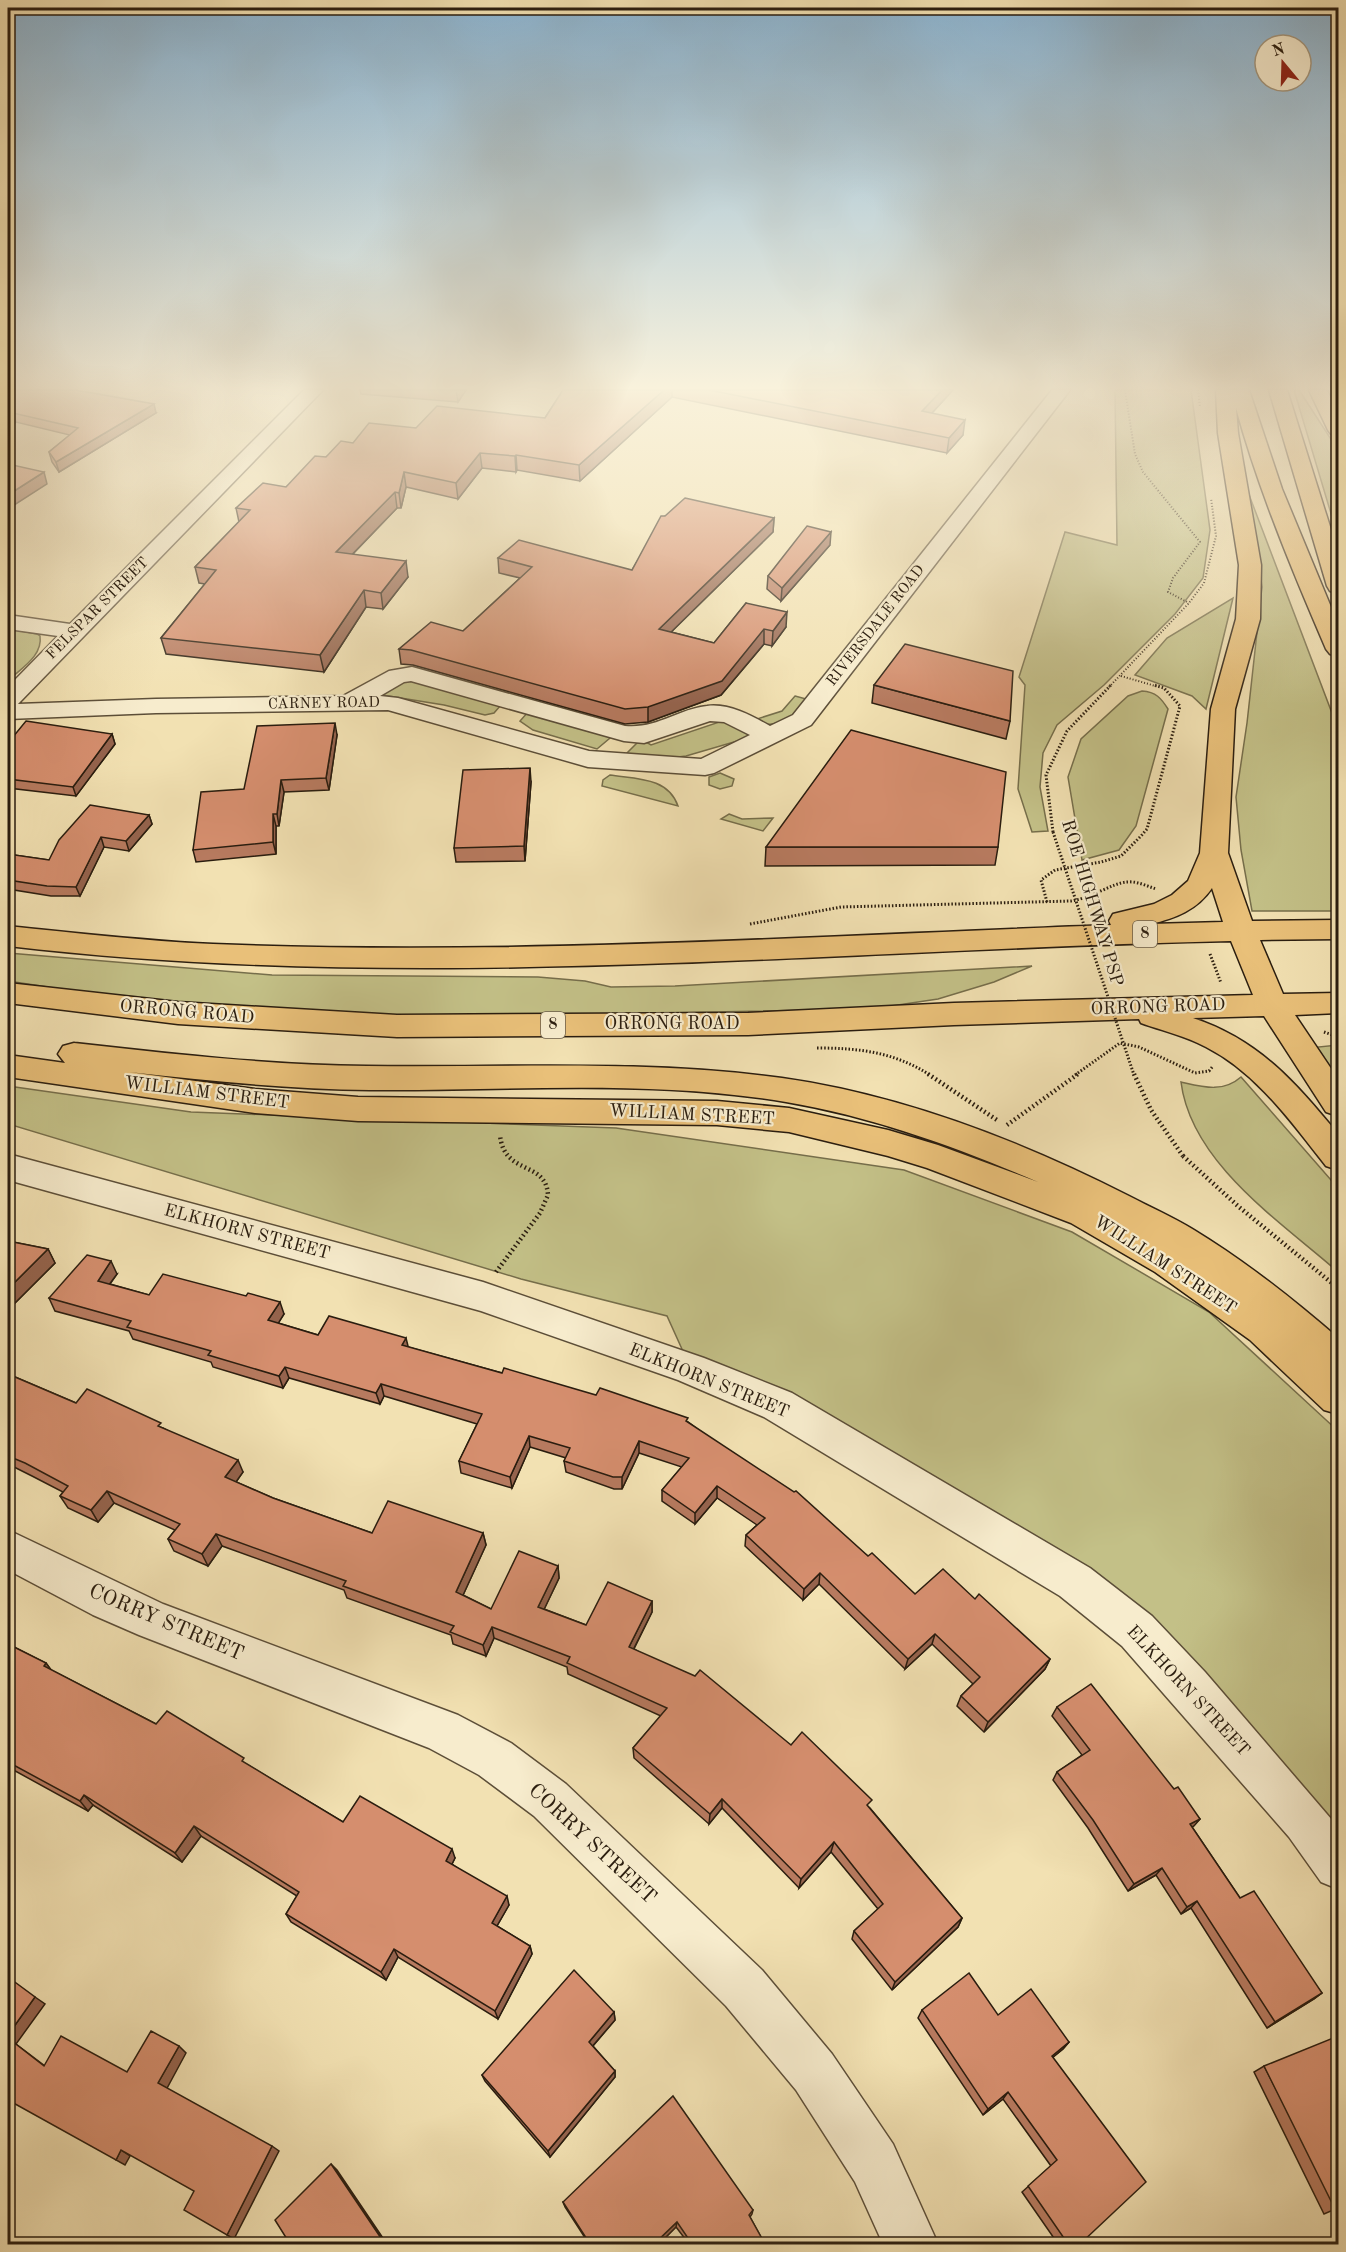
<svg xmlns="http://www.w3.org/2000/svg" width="1346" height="2252" font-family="'Old Standard TT',serif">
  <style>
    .green { fill: #c3c087; stroke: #766e4b; stroke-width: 1.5 }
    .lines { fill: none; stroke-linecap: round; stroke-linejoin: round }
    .minor-casing { stroke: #5c4e38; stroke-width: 3 }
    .major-casing { stroke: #2a1d0f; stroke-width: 3 }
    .highway-casing { stroke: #2a1d0f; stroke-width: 3 }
    .path-far2 { stroke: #2a1d0f; stroke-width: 2; stroke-dasharray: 1 2; stroke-linecap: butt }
    .path-far1 { stroke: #2a1d0f; stroke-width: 3; stroke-dasharray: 1.5 2; stroke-linecap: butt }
    .path { stroke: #2a1d0f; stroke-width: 4.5; stroke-dasharray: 1.5 3; stroke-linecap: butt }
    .minor { fill: #f7eccd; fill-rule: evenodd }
    .major { fill: #e9c079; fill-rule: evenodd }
    .highway { fill: #e9c079; fill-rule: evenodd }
    .path-bridge-far1 { stroke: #2a1d0f; stroke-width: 3; stroke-dasharray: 1.5 2; stroke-linecap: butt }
    .path-bridge { stroke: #2a1d0f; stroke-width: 4.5; stroke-dasharray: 1.5 3; stroke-linecap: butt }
    .wall { fill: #b77a5f; stroke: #2a1d0f; stroke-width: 1.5 }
    .shaded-wall { fill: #95634d; stroke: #2a1d0f; stroke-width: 1.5 }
    .building { fill: #d58e6e; stroke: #2a1d0f; stroke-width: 1.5 }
    .labels { text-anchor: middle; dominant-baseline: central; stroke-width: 4.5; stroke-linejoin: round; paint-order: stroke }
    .far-street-label { font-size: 15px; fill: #2a1d0f; stroke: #f7eccd }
    .shield { fill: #f7eccd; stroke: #685b48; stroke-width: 1.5 }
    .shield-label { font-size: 16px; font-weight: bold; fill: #2a1d0f }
    .street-label { font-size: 18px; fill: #2a1d0f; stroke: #f7eccd }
    .near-street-label { font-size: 21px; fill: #2a1d0f; stroke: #f7eccd }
  </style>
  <rect width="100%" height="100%" fill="#f2e1b2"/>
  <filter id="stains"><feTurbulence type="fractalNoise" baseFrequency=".00333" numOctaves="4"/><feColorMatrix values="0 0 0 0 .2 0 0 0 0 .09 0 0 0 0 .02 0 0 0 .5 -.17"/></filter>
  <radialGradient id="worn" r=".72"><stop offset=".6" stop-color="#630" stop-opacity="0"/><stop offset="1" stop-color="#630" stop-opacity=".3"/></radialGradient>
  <g class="green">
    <polygon points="1115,390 1191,390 1210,530 1203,578 1175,614 1104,685 1057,725 1043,753 1040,787 1048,831 1032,832 1018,789 1025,685 1019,677 1065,532 1117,545"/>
    <polygon points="1294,390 1299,390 1338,450 1338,537"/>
    <polygon points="1248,492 1338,729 1338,911 1252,911 1241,850 1236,797 1247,723 1262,587"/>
    <polygon points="1233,598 1206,709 1192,696 1135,675 1167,638"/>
    <path d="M10,629l27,5 3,2c3,20 -19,32 -32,45v-47z"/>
    <polygon points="405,678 501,705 494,713 485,715 444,705 376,694"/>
    <path d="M1142,691c14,1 19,7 26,18l-32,117 -17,24 -37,10 -14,-83 13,-38 47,-43z"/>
    <path d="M795,696l15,4c-15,13 -27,27 -48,24l-5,-5 25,-8z"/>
    <polygon points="528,712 606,735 610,738 597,749 533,730 520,721"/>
    <polygon points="731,718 758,735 686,756 662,759 626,754 641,739 651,745"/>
    <polygon points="720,773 734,779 732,786 720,789 709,785 709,777"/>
    <path d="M610,775c26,4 58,2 68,31l-76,-20 1,-6z"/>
    <polygon points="729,814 742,819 773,818 763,831 721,819"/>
    <polygon points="8,953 272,975 538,977 585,981 611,987 675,986 1032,966 994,982 938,999 871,1009 405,1018 127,999 8,981"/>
    <polygon points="1338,1045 1338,1090 1308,1048"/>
    <path d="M1241,1077l97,111v84c-57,-50 -147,-109 -157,-190 22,5 42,11 60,-5z"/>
    <polygon points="8,1086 191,1112 616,1128 904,1170 1072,1232 1209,1312 1338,1431 1338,1865 1305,1821 1137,1631 691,1369 667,1316 521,1279 12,1125 8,1130"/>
  </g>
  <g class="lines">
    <defs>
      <g id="minor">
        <path d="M304,390h19l-305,314 138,-5 187,-3 46,-25 23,-4 213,59c32,3 53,-17 82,-20 22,-3 45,10 63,20l23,-11 259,-325h18l-259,335 -97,48 -9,2 -117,-8 -200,-57 -232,3 -148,6v-32l50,-51 -50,-7v-14l62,9zM411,681l213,60 20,2 66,-22 14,1 26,13 -49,24 -112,-8 -191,-53 -18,-2 24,-14z"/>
        <polygon points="8,1154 483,1282 704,1358 792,1393 1090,1568 1152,1616 1205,1672 1338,1827 1338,1889 1321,1882 1289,1837 1122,1646 1060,1596 764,1417 678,1380 481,1311 8,1180"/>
        <polygon points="8,1530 163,1604 458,1715 511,1743 566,1784 762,1970 832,2054 893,2144 938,2244 883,2244 855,2182 796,2090 726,2006 534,1816 479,1775 429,1748 139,1635 93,1615 8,1570"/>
      </g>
      <path id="major" d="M74,1043c98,11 195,22 293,23 139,2 277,-7 415,12 120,17 239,63 347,118 21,11 44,21 65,34 51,31 99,69 144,108v76l-14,-4 -74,-70 -95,-68 -84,-49 -144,-55 -39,-12 -99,-24 -72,-7 -359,-4 -103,-8 -247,-36v-22l57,8 -7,-9 5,-8zM129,1072c80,9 160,17 241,18 138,1 280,-11 416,12 88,15 170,45 252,80l-100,-37 -50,-15 -99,-22 -72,-7 -359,-4 -103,-8z"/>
      <g id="highway">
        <path d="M1216,390h33l33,99 56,135v32l-8,-2 -4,-5c-34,-79 -67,-158 -90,-241l2,25 23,132 -1,54 -25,90 -7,144 24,68 86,-1v19l-78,1 23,54 55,-1v20l-43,2 43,64v37l-12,-4 -62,-96 -71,2c66,22 102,64 145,116v36l-12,-4c-35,-44 -69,-93 -120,-119 -20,-11 -43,-16 -65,-24l-2,-4 -185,6 -206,10 -351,2 -219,-13 -170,-21v-20l170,19 219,13 351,-2 206,-10 299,-8 -22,-54c-407,9 -817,53 -1223,5v-20c68,7 136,15 205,18 299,12 599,-8 898,-19l-2,-4 4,-7 41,-10 18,-9 16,-14 12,-28 11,-144 25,-90 3,-54 -21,-132zM1212,888l11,34 -72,2c25,-6 46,-14 61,-36z"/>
        <polygon points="1269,390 1287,390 1338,552 1338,593 1330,591 1327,586"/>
        <polygon points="1309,390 1327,390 1338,414 1338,436 1331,434 1328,430"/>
      </g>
    </defs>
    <use href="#minor" class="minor-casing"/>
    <use href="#major" class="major-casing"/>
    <use href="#highway" class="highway-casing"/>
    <g class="path-far2">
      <polyline points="1125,390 1135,454 1143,472 1200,542 1173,578 1168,592 1189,603"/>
      <polyline points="1198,390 1200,407"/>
      <polyline points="1121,676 1159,687"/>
      <polyline points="1109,687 1189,603 1204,583 1216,536 1211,498"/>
    </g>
    <g class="path-far1">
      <polyline points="1053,832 1046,775 1067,731 1111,685"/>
      <polyline points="1047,902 1041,880 1055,870 1101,862 1121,856 1141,836 1147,829 1180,706 1164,688 1154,685"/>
      <path d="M750,924l91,-17 230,-6c21,-3 41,-18 56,-19 10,-1 20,4 29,7"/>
      <polyline points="1210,954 1221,983"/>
      <polyline points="1324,1032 1338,1037"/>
      <path d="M817,1048c42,0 77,4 113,27"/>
      <polyline points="1075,1075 1120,1043 1139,1047 1195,1073 1209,1071 1213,1066"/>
    </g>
    <g class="path">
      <polyline points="928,1074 997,1120"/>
      <polyline points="1007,1125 1078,1074"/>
      <polyline points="1183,1156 1239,1207 1338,1288"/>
      <path d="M496,1272l44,-59 8,-18c-2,-35 -44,-19 -48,-60"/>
    </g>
    <use href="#minor" class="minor"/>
    <use href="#major" class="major"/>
    <use href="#highway" class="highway"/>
    <polyline class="path-bridge-far1" points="1053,832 1134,1075"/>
    <polyline class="path-bridge" points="1134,1074 1151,1110 1183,1156"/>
  </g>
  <g class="wall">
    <polygon points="8,390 156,413 59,472 52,462 49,452 70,435 16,422 14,424 8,423"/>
    <polygon points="360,390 466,390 458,402 361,394"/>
    <polygon points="563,390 953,390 932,413 963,435 947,453 672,397 580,481 517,470 516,472 482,468 458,499 406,487 401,508 397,508 353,554 408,577 383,609 366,607 324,672 166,654 161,638 205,584 199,583 195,567 239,522 236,508 286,487 326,457 353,443 416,428 545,418"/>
    <polygon points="665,516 774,518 773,532 671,632 714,643 746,603 786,627 772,646 764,644 721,695 648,722 625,724 413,665 401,664 399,649 463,631 520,578 499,573 498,558 632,570"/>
    <polygon points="830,545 781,601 767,589 768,576"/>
    <polygon points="874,685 1010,721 1006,739 872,703"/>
    <polygon points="112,734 115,744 76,796 8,788 8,743"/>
    <polygon points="337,735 329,790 284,792 279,826 276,826 276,854 196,862 193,850 244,789"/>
    <polygon points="531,782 525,861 456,862 454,848"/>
    <polygon points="149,815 152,824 129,851 104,847 80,896 51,896 8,889 8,854 49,860"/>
    <polygon points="766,847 998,847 995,865 765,866"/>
    <polygon points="8,1241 48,1249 55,1263 14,1304 8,1303"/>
    <polygon points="117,1274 110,1284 149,1295 284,1314 278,1323 318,1335 408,1347 502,1373 688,1422 868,1556 915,1594 975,1599 1050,1659 1045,1669 984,1732 957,1706 961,1696 973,1684 932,1644 905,1669 819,1584 803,1600 745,1546 746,1535 757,1525 717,1498 695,1524 662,1501 662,1490 682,1467 639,1453 622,1489 614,1489 566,1472 564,1461 566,1458 530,1447 512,1488 461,1473 459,1461 477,1424 384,1396 380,1404 289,1378 283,1388 213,1367 211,1362 133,1339 129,1331 55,1311 49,1298"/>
    <polygon points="8,1374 76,1403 163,1428 243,1472 236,1482 273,1498 372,1533 483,1533 486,1545 463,1595 491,1609 558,1566 559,1578 544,1609 586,1625 652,1601 652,1612 634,1649 791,1745 870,1808 962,1918 958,1927 892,1990 852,1939 854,1931 878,1909 831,1852 799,1888 722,1808 709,1824 634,1758 633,1748 661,1716 568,1674 567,1667 494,1638 486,1656 453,1644 451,1635 347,1598 344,1590 222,1546 208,1566 174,1551 168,1539 175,1530 114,1503 98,1522 68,1508 60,1496 63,1492 32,1476 8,1464"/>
    <polygon points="8,1644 46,1663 51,1670 156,1724 248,1765 343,1822 455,1858 452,1864 509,1905 497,1926 530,1946 532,1954 498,2019 398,1957 386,1980 291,1922 286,1914 297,1896 201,1836 182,1862 93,1805 88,1811 8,1767"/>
    <polygon points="1057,1707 1174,1789 1200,1819 1192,1827 1240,1898 1322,1993 1314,1999 1267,2028 1191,1908 1181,1914 1156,1875 1128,1891 1088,1828 1053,1780 1057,1772 1082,1755 1052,1716"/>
    <polygon points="922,2010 998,2015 1069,2042 1063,2049 1053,2057 1080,2244 1058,2244 1022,2192 1051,2166 1003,2099 983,2115 918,2018"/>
    <polygon points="614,2012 615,2020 593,2046 615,2071 615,2077 550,2157 485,2081 482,2075"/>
    <polygon points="1264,2066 1338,2208 1324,2214 1254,2072"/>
    <polygon points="563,2202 753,2210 752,2214 750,2217 765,2244 689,2244 676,2227 659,2244 589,2244 565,2207"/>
  </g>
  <g class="shaded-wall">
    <polygon points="456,390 466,390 458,402"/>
    <polygon points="664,390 672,390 672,397 580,481 579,465"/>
    <polygon points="942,390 953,390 920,426 922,411"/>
    <polygon points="154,404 156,413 59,472 56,462"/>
    <polygon points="13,413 16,422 14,424 11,414"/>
    <polygon points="965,420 963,435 947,453 949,438"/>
    <polygon points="480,453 482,468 458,499 456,483"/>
    <polygon points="516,455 517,470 516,472 515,456"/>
    <polygon points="44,472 47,484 8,509 8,495"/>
    <polygon points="404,472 406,487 401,508 399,493"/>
    <polygon points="395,492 397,508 339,568 336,552"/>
    <polygon points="774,518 773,532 659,644 659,629"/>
    <polygon points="831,532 830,545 781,601 782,588"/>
    <polygon points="406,561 408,577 383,609 381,593"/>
    <polygon points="364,590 366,607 324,672 320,655"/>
    <polygon points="787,612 786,627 772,646 773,631"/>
    <polygon points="764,629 764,644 721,695 648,722 648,707"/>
    <polygon points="335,723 337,735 329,790 326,778"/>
    <polygon points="112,734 115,744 76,796 73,787"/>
    <polygon points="530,768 531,782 525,861 524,846"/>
    <polygon points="281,780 284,792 279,826 277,814"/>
    <polygon points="273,814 276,826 276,854 273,842"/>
    <polygon points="149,815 152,824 129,851 126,841"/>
    <polygon points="101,837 104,847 80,896 76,887"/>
    <polygon points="48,1249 55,1263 14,1304 8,1293 8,1289"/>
    <polygon points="111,1261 117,1274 103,1293 98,1281"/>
    <polygon points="280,1302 284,1314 273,1332 268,1320"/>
    <polygon points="406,1338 409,1350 402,1345"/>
    <polygon points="285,1367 289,1378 283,1388 279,1376"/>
    <polygon points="381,1384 384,1396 380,1404 376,1393"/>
    <polygon points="529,1436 530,1447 512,1488 510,1477"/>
    <polygon points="639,1441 639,1453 622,1489 622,1477"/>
    <polygon points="238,1460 243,1472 231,1489 225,1477"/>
    <polygon points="717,1486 717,1498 695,1524 695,1513"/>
    <polygon points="107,1491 114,1503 98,1522 91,1510"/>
    <polygon points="483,1533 486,1545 459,1604 456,1592"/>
    <polygon points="216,1534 222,1546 208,1566 202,1554"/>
    <polygon points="558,1566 559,1578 540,1618 538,1607"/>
    <polygon points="820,1573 819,1584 803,1600 804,1589"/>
    <polygon points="652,1601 652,1612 629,1658 629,1647"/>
    <polygon points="492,1627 494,1638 486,1656 483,1645"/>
    <polygon points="935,1634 932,1644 905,1669 908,1659"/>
    <polygon points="1050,1659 1045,1669 984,1732 988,1722"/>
    <polygon points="46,1663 54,1674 44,1666"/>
    <polygon points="84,1795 93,1805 88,1811 80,1801"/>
    <polygon points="722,1799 722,1808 709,1824 710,1814"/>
    <polygon points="1200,1819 1194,1826 1184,1832 1190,1824"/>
    <polygon points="194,1826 201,1836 182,1862 175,1853"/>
    <polygon points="834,1842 831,1852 799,1888 801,1879"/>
    <polygon points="452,1849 455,1858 449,1870 446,1861"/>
    <polygon points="1162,1868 1156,1875 1128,1891 1134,1884"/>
    <polygon points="507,1896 509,1905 494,1931 492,1923"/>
    <polygon points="1197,1901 1191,1908 1181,1914 1187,1907"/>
    <polygon points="962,1918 958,1927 892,1990 895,1982"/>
    <polygon points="530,1946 532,1954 498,2019 495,2011"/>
    <polygon points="394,1949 398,1957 386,1980 381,1972"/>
    <polygon points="1322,1993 1314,1999 1267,2028 1275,2022"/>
    <polygon points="35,1997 45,2004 16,2044 53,2072 8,2038 8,2035"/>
    <polygon points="614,2012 615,2020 590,2049 589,2042"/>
    <polygon points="1069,2042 1063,2049 1046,2063 1052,2056"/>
    <polygon points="179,2046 186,2053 166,2090 158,2083"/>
    <polygon points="615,2071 615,2077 550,2157 548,2151"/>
    <polygon points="1008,2092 1003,2099 983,2115 988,2109"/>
    <polygon points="272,2146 279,2151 234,2239 227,2235"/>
    <polygon points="121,2150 130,2156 125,2165 116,2160"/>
    <polygon points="331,2164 337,2170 387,2244 385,2244"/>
    <polygon points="677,2222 676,2227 659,2244 654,2244"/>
  </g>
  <g class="building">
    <polygon points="8,390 76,390 154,404 56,462 49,452 78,428 13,413 11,414 8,414"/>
    <polygon points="563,390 664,390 579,465 516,455 515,456 480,453 456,483 404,472 399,493 395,492 336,552 406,561 381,593 364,590 320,655 161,638 216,570 195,567 250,510 236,508 263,483 286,487 315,456 326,457 341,441 353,443 369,423 416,428 437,406 545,418"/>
    <polygon points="709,390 942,390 922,411 965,420 949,438"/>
    <polygon points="8,464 44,472 8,495"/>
    <polygon points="685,498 774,518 659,629 714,643 746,603 787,612 773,631 764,629 722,681 648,707 625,709 411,650 399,649 431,622 463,631 532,567 498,558 519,540 632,570 661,516 665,516"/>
    <polygon points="807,526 831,532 782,588 768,576"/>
    <polygon points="905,644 1013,671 1010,721 874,685"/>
    <polygon points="26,721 112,734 73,787 8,779 8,743"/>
    <polygon points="335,723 326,778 281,780 277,814 273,814 273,842 193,850 201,792 244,789 257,726"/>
    <polygon points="851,730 1006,772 998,847 766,847"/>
    <polygon points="530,768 524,846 454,848 463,770"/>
    <polygon points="90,805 149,815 126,841 101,837 76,887 47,886 8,880 8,854 49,860 59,840"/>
    <polygon points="8,1241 48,1249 8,1289"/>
    <polygon points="87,1255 111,1261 98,1281 149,1295 163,1274 246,1296 248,1293 280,1302 268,1320 318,1335 329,1316 406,1338 402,1345 502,1373 504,1368 596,1395 600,1388 688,1418 686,1421 794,1492 796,1491 868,1556 872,1553 915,1594 943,1569 975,1599 979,1594 1050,1659 988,1722 961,1696 980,1677 935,1634 908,1659 820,1573 804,1589 746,1535 765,1518 717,1486 695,1513 662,1490 689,1458 639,1441 622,1477 613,1477 564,1461 570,1448 529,1436 510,1477 459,1461 482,1414 381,1384 376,1393 285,1367 279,1376 208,1355 211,1351 127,1327 131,1321 49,1298"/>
    <polygon points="8,1374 76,1403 87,1389 161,1423 158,1426 238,1460 225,1477 273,1498 372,1533 388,1501 483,1533 456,1592 491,1609 519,1551 558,1566 538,1607 586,1625 608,1582 652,1601 629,1647 695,1676 700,1670 791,1745 802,1732 872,1800 867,1805 962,1918 895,1982 854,1931 883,1904 834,1842 801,1879 722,1799 710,1814 633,1748 667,1708 567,1663 570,1657 492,1627 483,1645 450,1632 454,1626 343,1586 346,1581 216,1534 202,1554 168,1539 180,1524 107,1491 91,1510 60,1496 68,1486 25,1463 8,1456"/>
    <polygon points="8,1644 46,1663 44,1666 156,1724 167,1711 244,1758 242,1761 343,1822 360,1796 452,1849 446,1861 507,1896 492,1923 530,1946 495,2011 394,1949 381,1972 286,1914 299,1892 194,1826 175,1853 84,1795 80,1801 8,1762"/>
    <polygon points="1091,1684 1174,1789 1178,1787 1200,1819 1190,1824 1240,1898 1254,1891 1322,1993 1275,2022 1197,1901 1187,1907 1162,1868 1134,1884 1093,1820 1057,1772 1090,1750 1057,1707"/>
    <polygon points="574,1970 614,2012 589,2042 615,2071 548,2151 482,2075"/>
    <polygon points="969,1973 998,2015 1031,1989 1069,2042 1052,2056 1146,2182 1080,2244 1068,2244 1028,2186 1057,2160 1008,2092 988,2109 922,2010"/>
    <polygon points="8,1977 35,1997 8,2035"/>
    <polygon points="151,2031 179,2046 158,2083 272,2146 227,2235 184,2210 194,2191 121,2150 116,2160 8,2100 8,2038 44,2066 61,2036 127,2072"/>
    <polygon points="1338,2036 1338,2208 1335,2209 1264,2066"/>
    <polygon points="673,2096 753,2210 749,2215 765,2244 692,2244 677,2222 654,2244 590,2244 563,2202"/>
    <polygon points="331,2164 385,2244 290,2244 275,2220"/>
    <polygon points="1152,2241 1153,2244 1143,2244"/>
  </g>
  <linearGradient id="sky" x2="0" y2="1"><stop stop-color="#8bb6d5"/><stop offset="0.55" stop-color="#f9f2dc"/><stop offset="1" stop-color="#f9f2dc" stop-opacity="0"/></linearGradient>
  <rect width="1346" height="705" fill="url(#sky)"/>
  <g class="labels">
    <g class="far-street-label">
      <text transform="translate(98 609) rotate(-45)">FELSPAR STREET</text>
      <text transform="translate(876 626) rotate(-52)">RIVERSDALE ROAD</text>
      <text transform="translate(324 704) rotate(-1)">CARNEY ROAD</text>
    </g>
    <g class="shield">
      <rect x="1133" y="921" width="24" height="26" rx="4.5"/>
      <rect x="541" y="1012" width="24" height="26" rx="4.5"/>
    </g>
    <g class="shield-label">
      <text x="1145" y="934">8</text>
      <text x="553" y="1025">8</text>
    </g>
    <g class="street-label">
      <text transform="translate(1092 903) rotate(73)">ROE HIGHWAY PSP</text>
      <text transform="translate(1158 1007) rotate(-2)">ORRONG ROAD</text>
      <text transform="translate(187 1012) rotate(5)">ORRONG ROAD</text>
      <text x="672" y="1024">ORRONG ROAD</text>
      <text transform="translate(207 1093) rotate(7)">WILLIAM STREET</text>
      <text transform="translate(692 1115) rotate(3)">WILLIAM STREET</text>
      <text transform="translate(247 1232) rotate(15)">ELKHORN STREET</text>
      <text transform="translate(1165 1265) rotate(33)">WILLIAM STREET</text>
      <text transform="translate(709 1381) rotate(22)">ELKHORN STREET</text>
      <text transform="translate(1188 1691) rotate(47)">ELKHORN STREET</text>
    </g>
    <g class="near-street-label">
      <text transform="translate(166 1623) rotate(23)">CORRY STREET</text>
      <text transform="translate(592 1844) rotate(43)">CORRY STREET</text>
    </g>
  </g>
  <rect width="1346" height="2252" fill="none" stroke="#f2e1b2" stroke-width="30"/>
  <rect x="9" y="9" width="1328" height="2234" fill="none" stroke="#2a1d0f" stroke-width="3"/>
  <rect x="15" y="15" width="1316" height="2222" fill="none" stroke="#2a1d0f" stroke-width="1.5"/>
  <g transform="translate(1283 63) rotate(341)"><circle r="28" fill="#f7eccd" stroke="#a59981" stroke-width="1.5"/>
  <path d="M0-4.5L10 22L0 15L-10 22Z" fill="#8f2418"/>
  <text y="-9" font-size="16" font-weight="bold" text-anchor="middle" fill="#2a1d0f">N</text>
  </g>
  <rect width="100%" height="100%" filter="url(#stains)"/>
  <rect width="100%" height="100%" fill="url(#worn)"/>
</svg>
